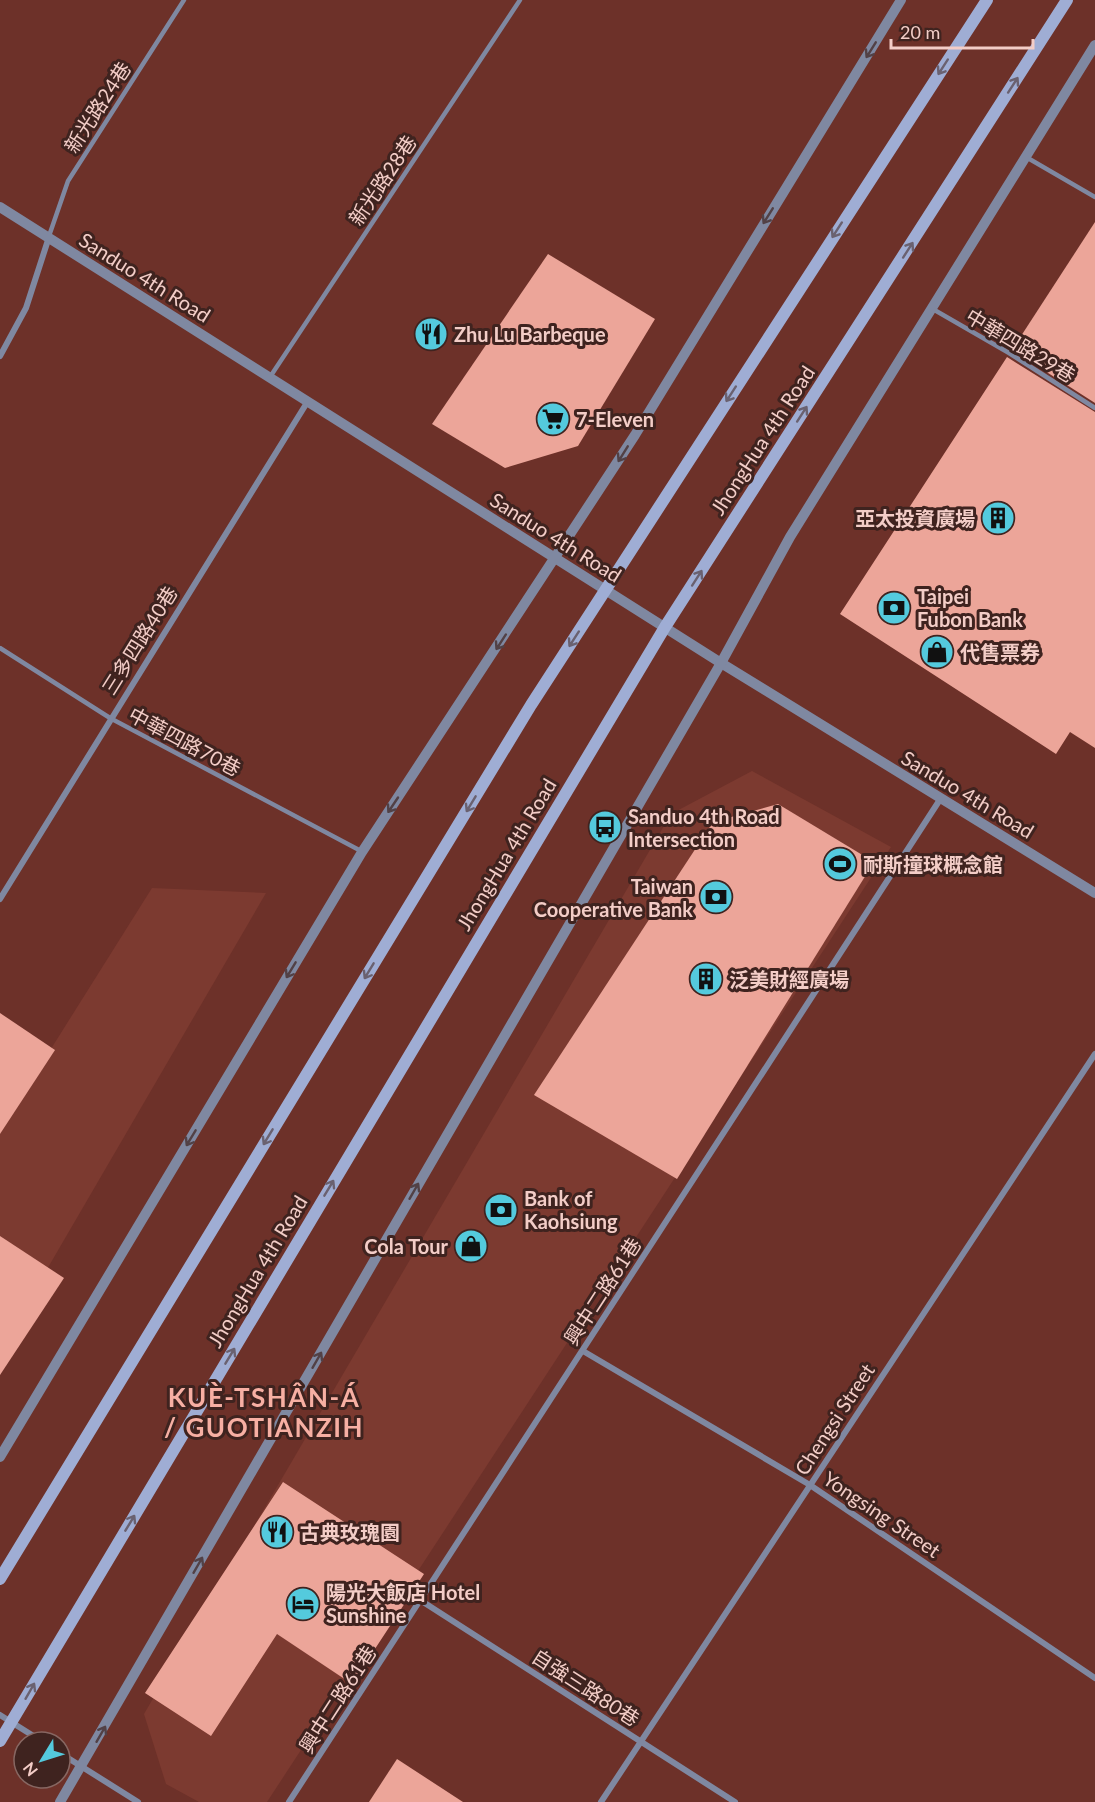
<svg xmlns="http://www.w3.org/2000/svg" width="1095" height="1802" font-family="Lato,'Noto Sans TC',sans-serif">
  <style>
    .built { fill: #7c3a30 }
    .building { fill: #eca599 }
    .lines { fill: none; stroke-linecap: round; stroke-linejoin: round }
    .service { stroke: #7f88a1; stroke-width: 4.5 }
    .minor { stroke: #7f88a1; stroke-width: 6 }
    .tertiary { stroke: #7f88a1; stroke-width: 10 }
    .secondary { stroke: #9fadd4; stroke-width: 12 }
    .oneway { stroke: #524146 }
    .oneway2 { stroke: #6a6170 }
    .labels { text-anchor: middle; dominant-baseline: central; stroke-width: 6; stroke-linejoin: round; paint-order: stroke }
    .street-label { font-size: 20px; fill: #f3cdc7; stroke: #3f231f }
    .poi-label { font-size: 20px; font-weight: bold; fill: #f3cdc7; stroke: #3f231f; text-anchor: start }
    .district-label { font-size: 26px; font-weight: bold; letter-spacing: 1.5px; fill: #f7afa3; stroke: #3f231f }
  </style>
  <rect width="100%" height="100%" fill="#6d3129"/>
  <g class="built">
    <polygon points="752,771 891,847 267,1802 199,1802 166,1784 144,1714 671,814"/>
    <polygon points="152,888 266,893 0,1350 0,1130"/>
  </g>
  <g class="building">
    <polygon points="1095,222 1095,403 1012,350"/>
    <polygon points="548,254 655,319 578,446 505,468 432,424"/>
    <polygon points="1007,357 1095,412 1095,748 1070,732 1056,754 840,614"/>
    <polygon points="778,804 874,862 677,1179 534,1095 713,822"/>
    <polygon points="0,1013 55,1050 0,1134"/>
    <polygon points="0,1236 64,1278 0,1375"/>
    <polygon points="283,1482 424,1574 352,1684 277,1634 211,1736 145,1693"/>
    <polygon points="397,1759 463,1802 369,1802"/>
  </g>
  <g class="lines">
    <g class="service">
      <polyline points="1026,157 1095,197"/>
      <polyline points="49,236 68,181 184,0"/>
      <polyline points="931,308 1009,353 1095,408"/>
      <polyline points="270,377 520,0"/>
      <polyline points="0,648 110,718 361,851"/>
    </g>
    <g class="minor">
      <polyline points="0,356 26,308 49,237"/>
      <polyline points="0,899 308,401"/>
      <polyline points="583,1351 810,1485 1095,1678"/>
      <polyline points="420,1600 735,1802"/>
      <polyline points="0,1715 43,1742"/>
      <polyline points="60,1753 138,1802"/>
      <polyline points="289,1802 941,798"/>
      <polyline points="601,1802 1095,1054"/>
    </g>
    <g class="tertiary">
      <polyline points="0,207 721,663 1095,893"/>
      <polyline points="0,1457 362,852 635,435 901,0"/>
      <polyline points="60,1802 721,663 790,537 1095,45"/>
    </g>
    <g class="secondary">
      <polyline points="0,1579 531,705 987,0"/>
      <polyline points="0,1741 665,627 1067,0"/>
    </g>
  </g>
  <defs><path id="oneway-shaft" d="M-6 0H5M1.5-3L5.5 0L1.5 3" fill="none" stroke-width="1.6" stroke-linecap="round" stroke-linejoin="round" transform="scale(1.5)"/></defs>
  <g class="oneway">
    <use href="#oneway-shaft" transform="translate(871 50) rotate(122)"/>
    <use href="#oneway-shaft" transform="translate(768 216) rotate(122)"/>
    <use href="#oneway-shaft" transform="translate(623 454) rotate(122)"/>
    <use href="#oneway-shaft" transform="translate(501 642) rotate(123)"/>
    <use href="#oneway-shaft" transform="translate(393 805) rotate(124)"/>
    <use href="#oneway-shaft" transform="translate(291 970) rotate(121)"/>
    <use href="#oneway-shaft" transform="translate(191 1138) rotate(121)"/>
    <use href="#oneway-shaft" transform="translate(414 1191) rotate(-60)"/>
    <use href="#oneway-shaft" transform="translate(317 1360) rotate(-60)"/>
    <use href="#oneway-shaft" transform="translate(198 1565) rotate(-60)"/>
    <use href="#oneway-shaft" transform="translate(101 1734) rotate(-60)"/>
  </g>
  <g class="oneway2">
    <use href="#oneway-shaft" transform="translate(943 67) rotate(123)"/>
    <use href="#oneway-shaft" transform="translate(1013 85) rotate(-57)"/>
    <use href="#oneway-shaft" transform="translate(837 230) rotate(123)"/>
    <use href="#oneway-shaft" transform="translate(908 250) rotate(-57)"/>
    <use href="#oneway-shaft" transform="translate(731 394) rotate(123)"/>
    <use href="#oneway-shaft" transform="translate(802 414) rotate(-57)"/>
    <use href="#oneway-shaft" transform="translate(697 578) rotate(-57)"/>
    <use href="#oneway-shaft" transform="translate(574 639) rotate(123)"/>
    <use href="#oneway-shaft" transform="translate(471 804) rotate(121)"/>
    <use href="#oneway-shaft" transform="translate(369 971) rotate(121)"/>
    <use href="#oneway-shaft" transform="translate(268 1137) rotate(121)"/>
    <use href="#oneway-shaft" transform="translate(329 1188) rotate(-59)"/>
    <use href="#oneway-shaft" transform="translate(230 1356) rotate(-59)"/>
    <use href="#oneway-shaft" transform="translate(130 1523) rotate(-59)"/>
    <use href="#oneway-shaft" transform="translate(30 1691) rotate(-60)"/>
  </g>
  <defs>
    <symbol id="restaurant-disc" viewBox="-11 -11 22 22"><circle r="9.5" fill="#54cadd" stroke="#3f231f"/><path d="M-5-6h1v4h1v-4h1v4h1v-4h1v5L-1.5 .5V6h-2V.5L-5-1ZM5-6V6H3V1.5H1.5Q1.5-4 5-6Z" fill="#111"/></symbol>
    <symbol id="supermarket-disc" viewBox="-11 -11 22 22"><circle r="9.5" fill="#54cadd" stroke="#3f231f"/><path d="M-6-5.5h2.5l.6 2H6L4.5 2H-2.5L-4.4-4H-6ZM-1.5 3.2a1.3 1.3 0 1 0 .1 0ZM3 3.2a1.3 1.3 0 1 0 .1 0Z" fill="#111"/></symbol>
    <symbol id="building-disc" viewBox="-11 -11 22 22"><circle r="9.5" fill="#54cadd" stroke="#3f231f"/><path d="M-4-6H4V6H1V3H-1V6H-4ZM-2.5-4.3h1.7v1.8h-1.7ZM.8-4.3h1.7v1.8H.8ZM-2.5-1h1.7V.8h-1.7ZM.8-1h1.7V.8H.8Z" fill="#111"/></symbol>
    <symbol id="bank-disc" viewBox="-11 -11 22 22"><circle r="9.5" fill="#54cadd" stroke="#3f231f"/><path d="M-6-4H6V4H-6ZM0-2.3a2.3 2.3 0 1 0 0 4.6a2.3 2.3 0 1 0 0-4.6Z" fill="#111"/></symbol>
    <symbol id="shop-disc" viewBox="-11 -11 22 22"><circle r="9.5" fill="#54cadd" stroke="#3f231f"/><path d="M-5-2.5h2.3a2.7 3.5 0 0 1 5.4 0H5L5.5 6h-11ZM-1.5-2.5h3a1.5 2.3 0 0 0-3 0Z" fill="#111"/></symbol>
    <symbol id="bus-disc" viewBox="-11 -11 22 22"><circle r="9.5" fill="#54cadd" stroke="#3f231f"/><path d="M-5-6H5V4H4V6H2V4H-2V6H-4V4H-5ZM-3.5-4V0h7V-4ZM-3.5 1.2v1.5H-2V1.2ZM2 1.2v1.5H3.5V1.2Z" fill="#111"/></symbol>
    <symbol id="stadium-disc" viewBox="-11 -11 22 22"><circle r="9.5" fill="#54cadd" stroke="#3f231f"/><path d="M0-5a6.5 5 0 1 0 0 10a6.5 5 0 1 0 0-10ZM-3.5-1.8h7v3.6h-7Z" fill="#111"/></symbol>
    <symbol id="hotel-disc" viewBox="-11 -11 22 22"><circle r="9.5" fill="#54cadd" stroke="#3f231f"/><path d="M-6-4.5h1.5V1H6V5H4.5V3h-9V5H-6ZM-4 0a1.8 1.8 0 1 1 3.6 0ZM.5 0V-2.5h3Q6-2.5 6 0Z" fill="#111"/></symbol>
  </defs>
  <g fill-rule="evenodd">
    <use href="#restaurant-disc" x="412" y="315" width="38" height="38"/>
    <use href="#supermarket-disc" x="534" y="400" width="38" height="38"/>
    <use href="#building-disc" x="979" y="499" width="38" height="38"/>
    <use href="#bank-disc" x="875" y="589" width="38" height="38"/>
    <use href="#shop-disc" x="918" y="633" width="38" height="38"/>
    <use href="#bus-disc" x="586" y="808" width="38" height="38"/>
    <use href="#stadium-disc" x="821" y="845" width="38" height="38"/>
    <use href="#bank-disc" x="697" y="878" width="38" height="38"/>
    <use href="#building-disc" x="687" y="960" width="38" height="38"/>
    <use href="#bank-disc" x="482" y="1191" width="38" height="38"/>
    <use href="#shop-disc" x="452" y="1227" width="38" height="38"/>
    <use href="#restaurant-disc" x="258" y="1513" width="38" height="38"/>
    <use href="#hotel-disc" x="284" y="1585" width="38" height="38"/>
  </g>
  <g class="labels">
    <g class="street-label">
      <text transform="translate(97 107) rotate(-57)">新光路24巷</text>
      <text transform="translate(382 180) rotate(-56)">新光路28巷</text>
      <text transform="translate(145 277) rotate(32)">Sanduo 4th Road</text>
      <text transform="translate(1021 345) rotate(31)">中華四路29巷</text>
      <text transform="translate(762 440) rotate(-57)">JhongHua 4th Road</text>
      <text transform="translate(556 537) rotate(32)">Sanduo 4th Road</text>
      <text transform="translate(139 640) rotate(-58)">三多四路40巷</text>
      <text transform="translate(185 741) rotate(28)">中華四路70巷</text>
      <text transform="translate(968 794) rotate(31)">Sanduo 4th Road</text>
      <text transform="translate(506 854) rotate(-59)">JhongHua 4th Road</text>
      <text transform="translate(257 1271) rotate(-59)">JhongHua 4th Road</text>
      <text transform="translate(602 1291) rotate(-57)">興中二路61巷</text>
      <text transform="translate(834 1419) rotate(-57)">Chengsi Street</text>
      <text transform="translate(882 1514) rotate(34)">Yongsing Street</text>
      <text transform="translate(586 1687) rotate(33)">自強三路80巷</text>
      <text transform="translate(337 1699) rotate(-57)">興中二路61巷</text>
    </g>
    <g class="poi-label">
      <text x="454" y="334">Zhu Lu Barbeque</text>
      <text x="576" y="419">7-Eleven</text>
      <text x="975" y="518" text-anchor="end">亞太投資廣場</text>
      <text x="917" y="596">Taipei<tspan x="917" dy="23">Fubon Bank</tspan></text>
      <text x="960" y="652">代售票券</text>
      <text x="628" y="816">Sanduo 4th Road<tspan x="628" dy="23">Intersection</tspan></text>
      <text x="863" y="864">耐斯撞球概念館</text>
      <text x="693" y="886" text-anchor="end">Taiwan<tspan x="693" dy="23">Cooperative Bank</tspan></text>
      <text x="729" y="979">泛美財經廣場</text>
      <text x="524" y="1198">Bank of<tspan x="524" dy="23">Kaohsiung</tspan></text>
      <text x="448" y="1246" text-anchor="end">Cola Tour</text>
      <text x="300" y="1532">古典玫瑰園</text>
      <text x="326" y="1592">陽光大飯店 Hotel<tspan x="326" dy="23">Sunshine</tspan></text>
    </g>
    <g class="district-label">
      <text x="264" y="1397">KUÈ-TSHÂN-Á<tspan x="264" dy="30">/ GUOTIANZIH</tspan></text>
    </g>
  </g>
  <g transform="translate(42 1760) rotate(232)"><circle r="28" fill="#3f231f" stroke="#876762" stroke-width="1.5"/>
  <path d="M0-4.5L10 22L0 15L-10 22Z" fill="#54cadd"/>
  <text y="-9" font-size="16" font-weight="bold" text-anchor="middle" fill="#f3cdc7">N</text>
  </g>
  <path d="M891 39v9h142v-9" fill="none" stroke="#f3cdc7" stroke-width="3"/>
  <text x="900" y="39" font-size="18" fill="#f3cdc7" stroke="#3f231f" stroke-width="4.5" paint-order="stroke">20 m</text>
</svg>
